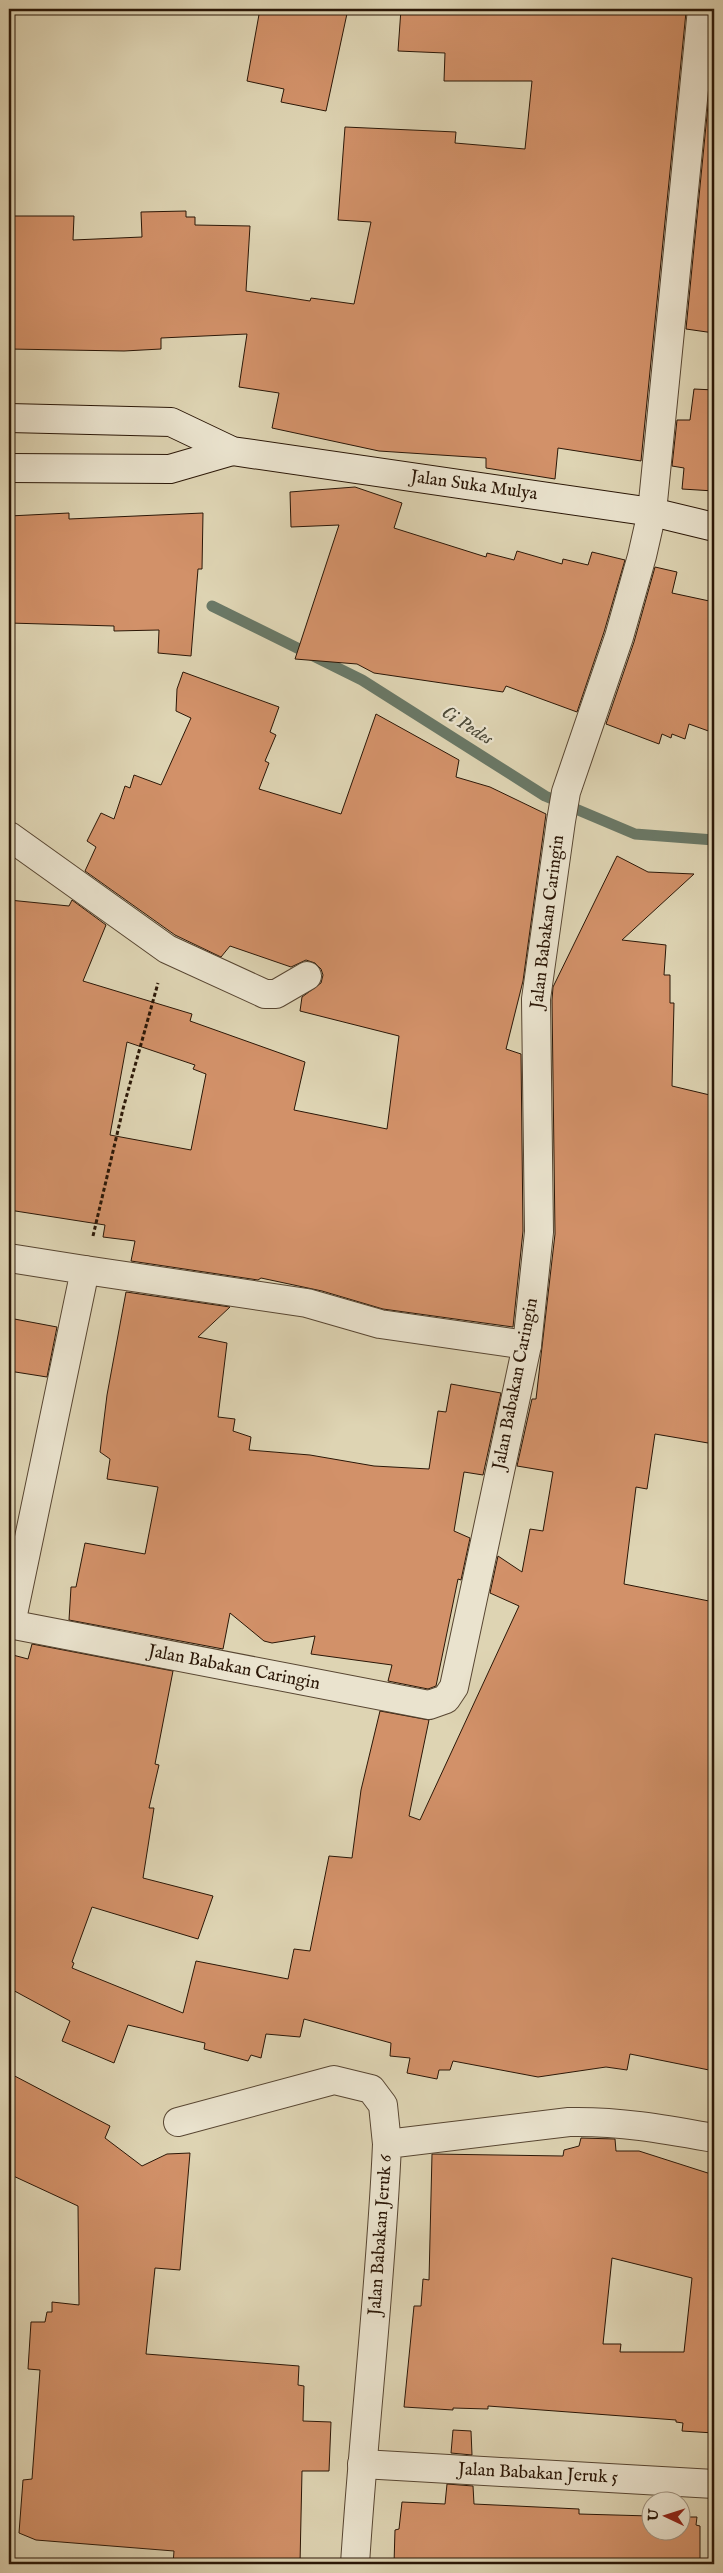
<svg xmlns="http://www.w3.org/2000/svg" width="723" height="2573" font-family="'IM FELL English',serif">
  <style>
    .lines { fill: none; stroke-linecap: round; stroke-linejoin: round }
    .stream { stroke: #6a7866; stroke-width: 11 }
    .building { fill: #d29169; stroke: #2b1707; fill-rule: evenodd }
    .street-casing { stroke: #584632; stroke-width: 30 }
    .secondary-casing { stroke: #2b1707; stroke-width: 30 }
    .path { stroke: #2b1707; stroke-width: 3; stroke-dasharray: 4 2.5; stroke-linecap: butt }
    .street { stroke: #eae3ce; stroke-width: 28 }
    .secondary { stroke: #eae3ce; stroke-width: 28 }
    .labels { text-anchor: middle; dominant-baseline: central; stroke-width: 4.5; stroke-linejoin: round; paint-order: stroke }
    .street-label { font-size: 18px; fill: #2b1707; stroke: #eae3ce }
    .water-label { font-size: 19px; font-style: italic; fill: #4a4837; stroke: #eae3ce }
  </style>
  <rect width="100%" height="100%" fill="#ded4b3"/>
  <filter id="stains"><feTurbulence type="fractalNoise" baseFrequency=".004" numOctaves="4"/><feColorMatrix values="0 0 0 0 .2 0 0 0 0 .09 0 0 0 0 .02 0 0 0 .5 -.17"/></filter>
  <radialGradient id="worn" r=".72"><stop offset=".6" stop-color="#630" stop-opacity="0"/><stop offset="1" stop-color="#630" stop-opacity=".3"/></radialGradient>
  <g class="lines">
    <polyline class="stream" points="212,606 362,680 545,796 635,834 714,840"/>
  </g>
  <g class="building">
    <polygon points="260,9 348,9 326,111 281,102 284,89 247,81"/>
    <polygon points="401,9 669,9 669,11 686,12 641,461 558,448 555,479 486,468 486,458 379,451 272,428 279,393 239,387 247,334 161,338 161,349 124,351 9,349 9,216 74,216 73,240 142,237 141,212 186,211 186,217 195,217 195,225 250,226 246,291 310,301 311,298 354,304 371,222 338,220 345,127 456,132 455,143 525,149 532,81 444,81 445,53 398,51"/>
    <polygon points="714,44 714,333 686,329"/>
    <polygon points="694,389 714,390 714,491 682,489 684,468 672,466 677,420 690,420"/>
    <polygon points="355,487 402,503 394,528 486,557 487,553 514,560 517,551 562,564 563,559 588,565 592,552 625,560 604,632 577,712 506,686 503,692 374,673 357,664 295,659 339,525 291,527 290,492"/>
    <polygon points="69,513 69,519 203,513 202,569 198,569 191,656 158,653 159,630 114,631 114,626 9,623 9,516"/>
    <polygon points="655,567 677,572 672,593 714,602 714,733 689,724 685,739 672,734 671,738 662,734 659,744 606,724 634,642"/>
    <path d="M183,672l96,35 -9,25 6,3 -11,26 4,2 -10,26 82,25 35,-100 83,46 -3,17 34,10 56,27 -23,167 -17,68 15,5 2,177 -10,96 -130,-18 -61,-18 -61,-13 -3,2 -127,-19 4,-20 -32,-4 2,-12 -96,-15v-310l60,6 3,-6 34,25 -23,56 109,33 -2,7 115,41 -11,48 93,19 12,-93 -99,-25 2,-14 19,-14 2,-8 -2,-6 -6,-6 -9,-3 -15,7 -61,-21 -9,11 -46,-22 -90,-64 11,-24 -9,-6 14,-28 13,6 11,-33 5,2 4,-13 27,10 30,-67 -15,-7 1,-22zM127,1042l68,23 -2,4 13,5 -15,76 -81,-15z"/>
    <polygon points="617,856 648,872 694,874 622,940 666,945 664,975 670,975 670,1003 674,1003 672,1086 714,1096 714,1444 655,1434 647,1489 636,1487 624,1584 714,1602 714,2071 630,2054 627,2070 606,2067 538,2077 453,2061 450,2070 439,2070 437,2079 407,2073 410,2058 390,2056 391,2043 304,2019 300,2037 266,2034 261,2058 251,2055 248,2061 204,2049 205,2043 128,2025 114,2063 62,2041 70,2021 9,1988 9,1654 28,1659 32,1644 173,1671 155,1764 159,1765 149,1808 154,1808 143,1878 213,1896 198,1939 92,1907 72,1962 74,1963 72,1968 183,2013 196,1961 288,1979 294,1949 310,1951 329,1856 352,1858 361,1790 380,1711 429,1720 409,1816 420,1820 519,1606 490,1593 498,1556 522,1572 530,1529 543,1531 553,1472 517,1466 532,1399 536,1399 555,1234 552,1000 553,987"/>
    <polygon points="126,1292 230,1307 198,1337 227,1343 218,1417 235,1419 233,1431 251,1437 249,1450 310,1455 374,1466 429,1469 438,1411 446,1412 451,1384 501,1393 483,1475 464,1472 454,1531 470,1538 461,1580 458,1579 436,1686 428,1689 388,1681 392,1665 311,1654 315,1636 272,1643 264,1641 230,1613 223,1649 69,1620 71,1587 76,1587 85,1543 145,1554 158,1487 107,1479 110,1459 100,1452 107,1395"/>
    <polygon points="9,1318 57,1327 47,1377 9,1371"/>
    <polygon points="9,2073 110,2126 105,2138 142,2166 167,2154 190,2153 180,2270 155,2268 146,2354 299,2366 298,2385 304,2386 303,2421 331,2422 329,2471 302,2471 300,2564 173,2564 174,2551 36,2540 19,2533 23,2480 32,2479 40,2370 28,2369 31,2322 45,2322 47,2312 52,2312 52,2302 79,2305 78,2206 9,2174"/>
    <path d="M581,2138l34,1 1,12h23l75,24v258l-32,-2 1,-8 -7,-1v-2l-188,-14v3l-35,-1v2l-49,-3 10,-101h7l2,-27 6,1 3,-126 131,2 1,-6 15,-4zM612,2258l80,20 -8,74h-64l1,-8h-18z"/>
    <polygon points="453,2430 471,2431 472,2455 451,2453"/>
    <polygon points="447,2484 473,2486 474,2504 579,2509 579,2514 650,2516 650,2530 680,2530 680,2517 697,2517 696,2525 700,2526 700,2564 394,2564 395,2530 399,2529 402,2502 445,2504"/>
  </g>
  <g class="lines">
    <defs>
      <g id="street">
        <polyline points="9,836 167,949 265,994 276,994 307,976"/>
        <polyline points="9,1258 85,1270 11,1624"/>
        <polyline points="85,1270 307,1303 380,1324 527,1345"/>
        <polyline points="9,1624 429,1705 446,1699 454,1687 527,1345 539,1232 536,999 561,821 566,792 619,637 642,556 652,512 702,9"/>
        <polyline points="178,2122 334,2080 371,2089 383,2105 387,2144"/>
        <polyline points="362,2464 714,2484"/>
        <path d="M355,2564c9,-140 26,-280 32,-420l182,-22c52,-1 95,7 145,16"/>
      </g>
      <g id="secondary">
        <polyline points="9,418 171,422 232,451 652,512 714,527"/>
        <polyline points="9,468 170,469 232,451"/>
      </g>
    </defs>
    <use href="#street" class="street-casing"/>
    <use href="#secondary" class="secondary-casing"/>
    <polyline class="path" points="93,1236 123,1109 158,983"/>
    <use href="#street" class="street"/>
    <use href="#secondary" class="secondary"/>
  </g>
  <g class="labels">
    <g class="street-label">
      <text transform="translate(474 486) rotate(8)">Jalan Suka Mulya</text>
      <text transform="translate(548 922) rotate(-83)">Jalan Babakan Caringin</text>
      <text transform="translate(516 1384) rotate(-79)">Jalan Babakan Caringin</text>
      <text transform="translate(234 1668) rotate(11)">Jalan Babakan Caringin</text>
      <text transform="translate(381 2235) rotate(-86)">Jalan Babakan Jeruk 6</text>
      <text transform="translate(538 2474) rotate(3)">Jalan Babakan Jeruk 5</text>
    </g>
    <g class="water-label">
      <text transform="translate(467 726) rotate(32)">Ci Pedes</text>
    </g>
  </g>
  <rect width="723" height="2573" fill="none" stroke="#ded4b3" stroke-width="30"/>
  <rect x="10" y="10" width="703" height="2553" fill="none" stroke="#2b1707" stroke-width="2.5"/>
  <rect x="15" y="15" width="693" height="2543" fill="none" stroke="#2b1707"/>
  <g transform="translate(666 2516) rotate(274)"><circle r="24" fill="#eae3ce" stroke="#9e917e"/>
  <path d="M0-4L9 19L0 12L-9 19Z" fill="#8f2418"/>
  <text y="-8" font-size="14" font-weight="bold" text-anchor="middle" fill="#2b1707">U</text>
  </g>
  <rect width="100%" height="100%" filter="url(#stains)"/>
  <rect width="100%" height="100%" fill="url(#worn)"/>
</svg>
